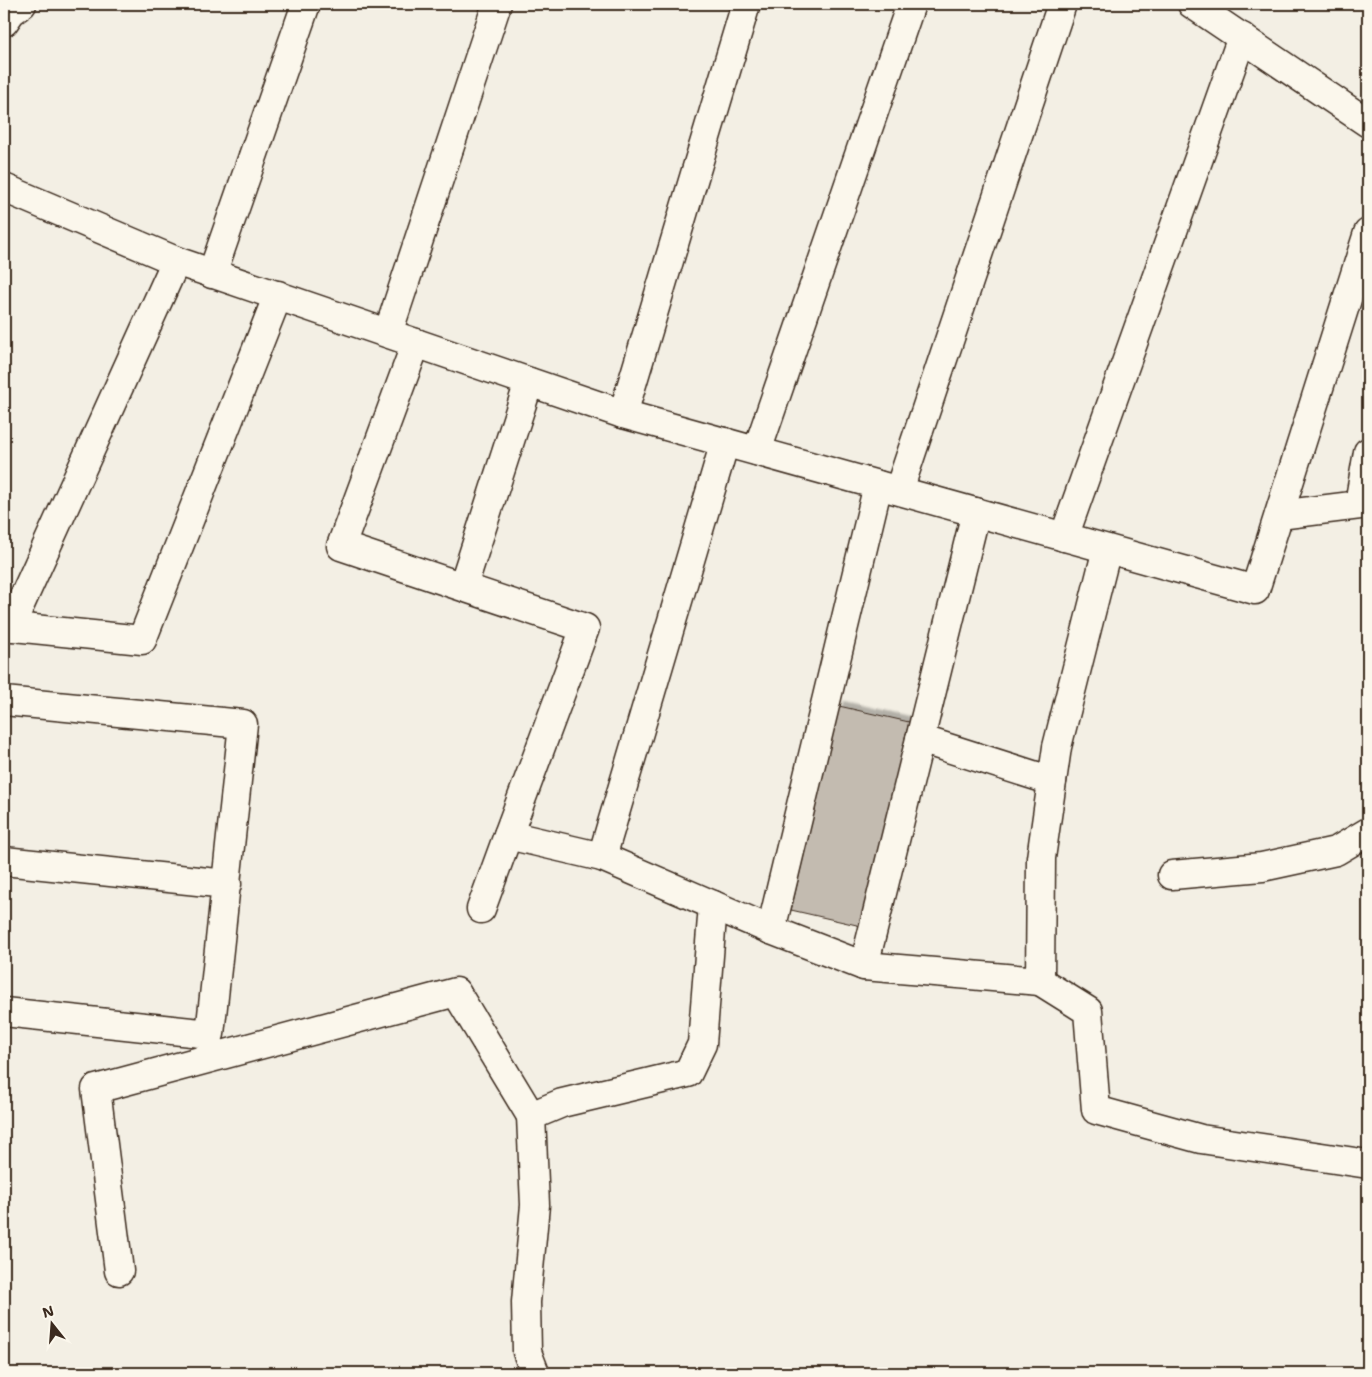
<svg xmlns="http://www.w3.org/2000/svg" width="1372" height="1377" font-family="'Shantell Sans',sans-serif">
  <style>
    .building { fill: #c3bbb0; stroke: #3b2a1e; filter: url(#shadow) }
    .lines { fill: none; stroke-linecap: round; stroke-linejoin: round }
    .minor-casing { stroke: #3b2a1e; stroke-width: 31 }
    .minor { stroke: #fbf7ec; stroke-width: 28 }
  </style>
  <defs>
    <filter id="shadow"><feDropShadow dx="4.5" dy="-4.5" stdDeviation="1" flood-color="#0004"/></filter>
  </defs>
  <rect width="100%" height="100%" fill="#f3efe4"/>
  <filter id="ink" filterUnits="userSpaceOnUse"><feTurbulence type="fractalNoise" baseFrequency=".02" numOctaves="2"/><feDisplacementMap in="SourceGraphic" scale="10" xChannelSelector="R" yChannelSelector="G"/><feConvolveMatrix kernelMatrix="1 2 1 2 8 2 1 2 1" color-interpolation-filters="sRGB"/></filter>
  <g filter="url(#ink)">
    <polygon class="building" points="839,706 909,722 861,926 791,910"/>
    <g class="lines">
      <defs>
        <g id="minor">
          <polyline points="1192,4 1368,123"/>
          <polyline points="4,22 11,12 22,4"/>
          <polyline points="4,188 176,261 623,414 1255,590 1368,233"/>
          <polyline points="212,274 306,4"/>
          <polyline points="388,333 497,4"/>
          <polyline points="416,343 341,546 585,628 508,835 602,857 771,930 864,966 1040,981 1041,858 1057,747 1107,549"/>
          <polyline points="623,414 746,4"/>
          <polyline points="757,451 911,4"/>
          <polyline points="899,490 1062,4"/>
          <polyline points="1359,504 1368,452"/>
          <polyline points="1279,515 1368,504"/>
          <polyline points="1064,537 1242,37"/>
          <polyline points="463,586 529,382"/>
          <polyline points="4,626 142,640 278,295"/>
          <polyline points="10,627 176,261"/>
          <polyline points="4,701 243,724 210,1034 4,1012"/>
          <polyline points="920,739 1052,781"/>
          <polyline points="602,857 725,442"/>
          <polyline points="4,861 227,884"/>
          <polyline points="1172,875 1262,867 1336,851 1368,832"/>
          <polyline points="481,909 508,835"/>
          <polyline points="771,930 878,485"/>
          <polyline points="864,966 976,512"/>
          <polyline points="1040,981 1088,1011 1096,1110 1201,1139 1368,1164"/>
          <polyline points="119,1271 96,1089 456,992 531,1116"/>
          <polyline points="535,1373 527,1352 526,1302 535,1205 531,1116 562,1103 688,1073 702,1044 713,905"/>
        </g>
      </defs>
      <use href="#minor" class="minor-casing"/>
      <use href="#minor" class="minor"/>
    </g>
  </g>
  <rect width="1372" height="1377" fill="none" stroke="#fbf7ec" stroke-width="20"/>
  <rect x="10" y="10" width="1352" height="1357" fill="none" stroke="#3b2a1e" stroke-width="2" filter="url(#ink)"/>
  <g transform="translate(52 1324) rotate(343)" stroke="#fbf7ec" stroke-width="4" paint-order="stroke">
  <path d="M0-4L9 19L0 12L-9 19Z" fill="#3b2a1e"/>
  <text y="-8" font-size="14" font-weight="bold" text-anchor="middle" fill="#3b2a1e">N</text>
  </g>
</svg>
